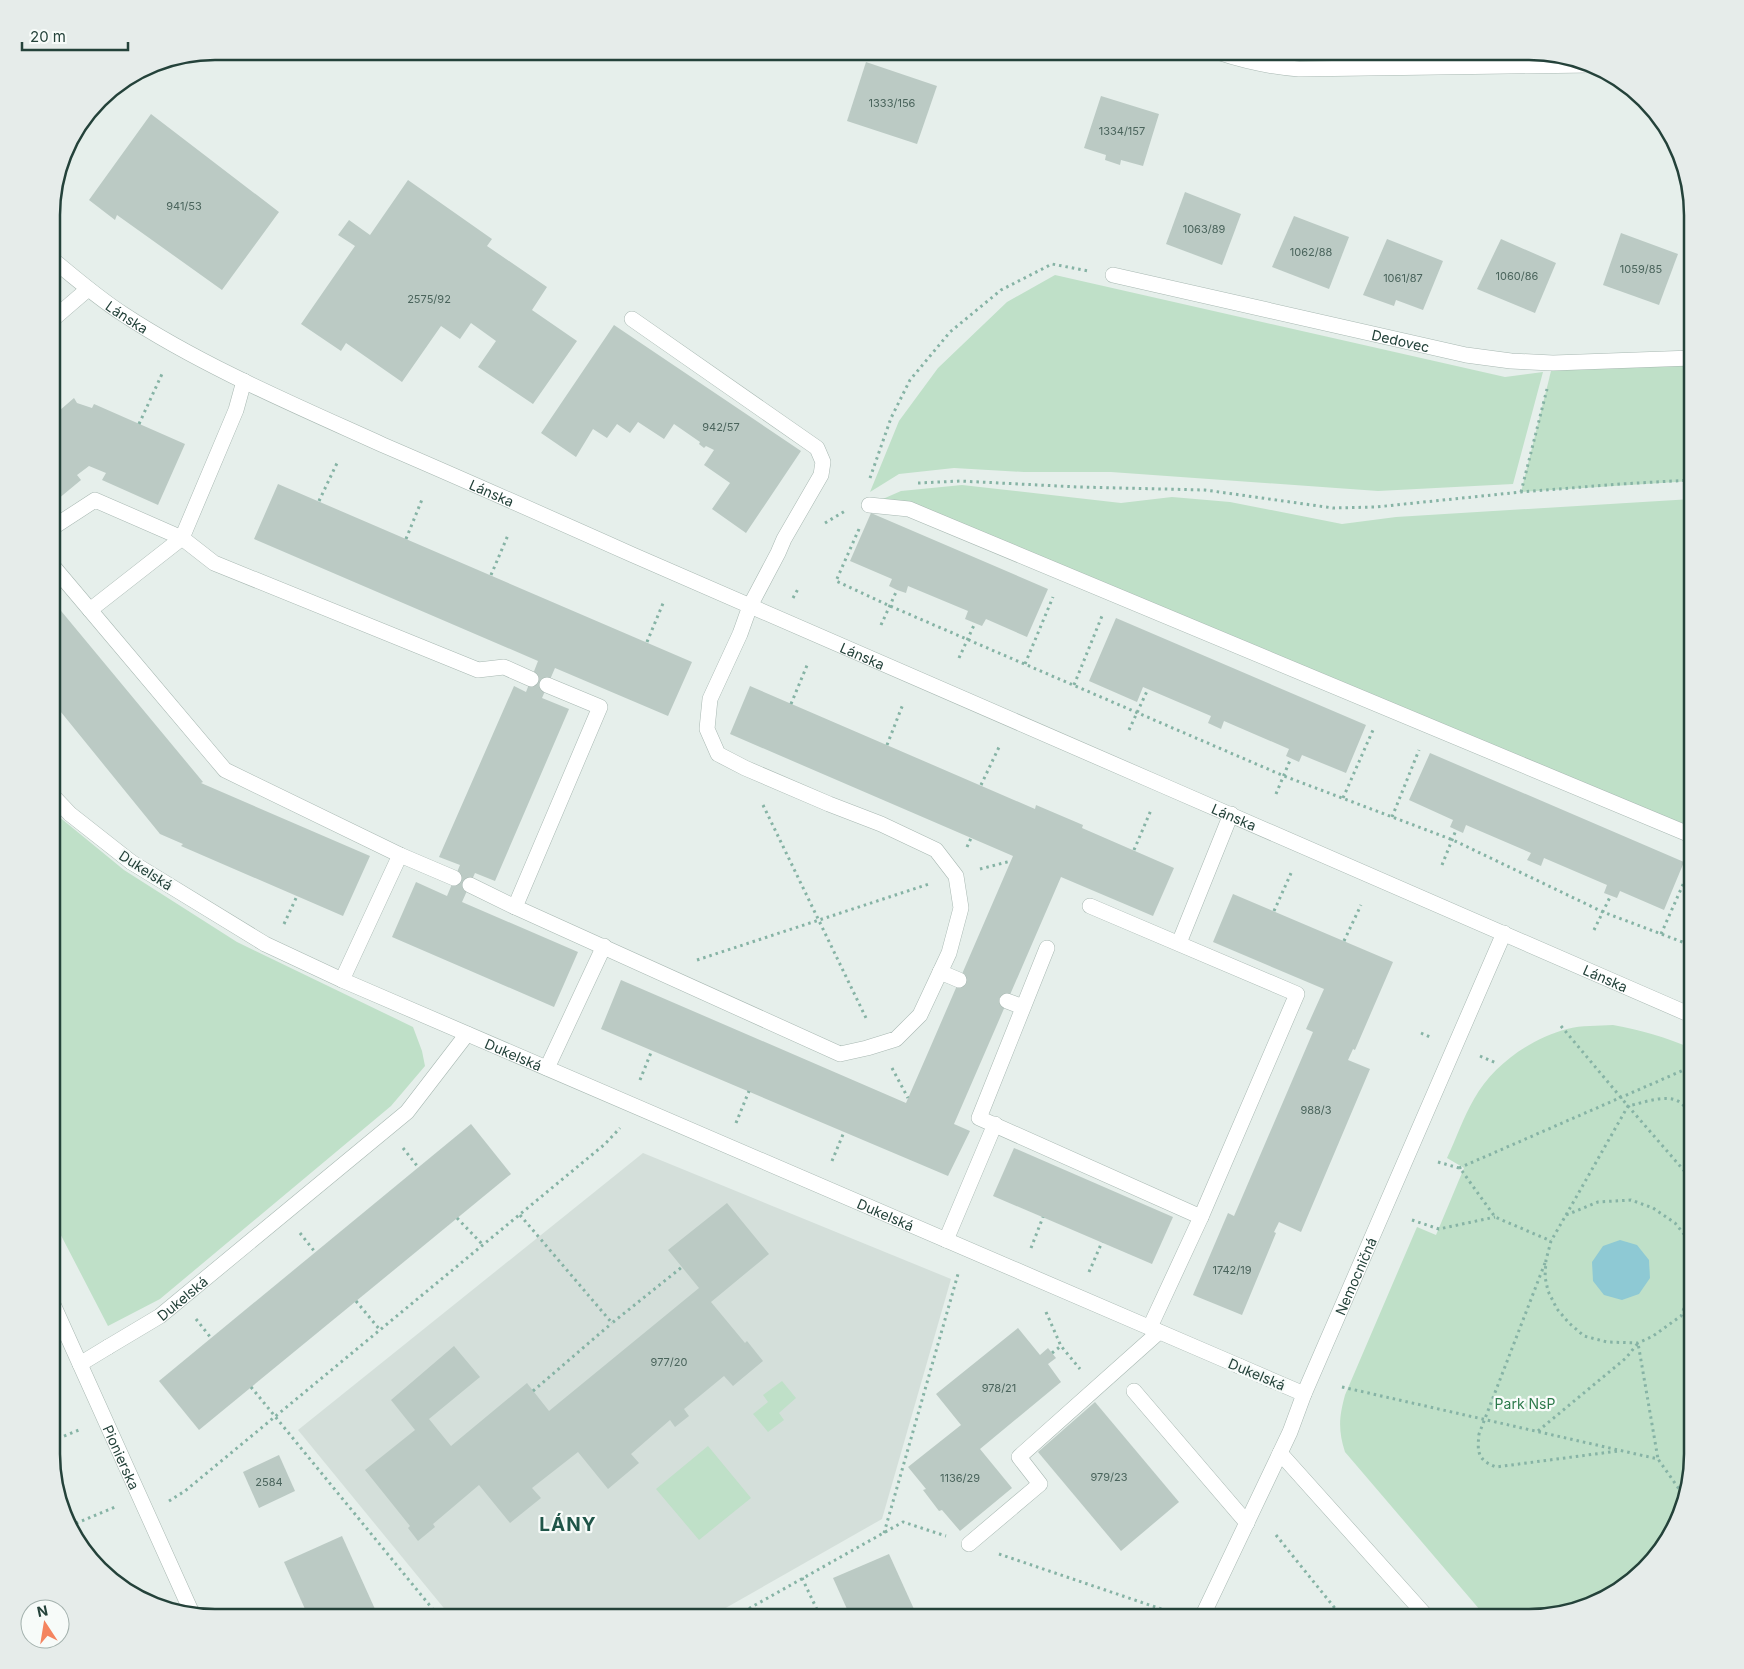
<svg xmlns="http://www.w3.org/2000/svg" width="1744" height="1669" font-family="Inter,sans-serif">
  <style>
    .built { fill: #d4dfda }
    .green { fill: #bfe0c8 }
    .water { fill: #8ec9d4 }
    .building { fill: #bbcac4 }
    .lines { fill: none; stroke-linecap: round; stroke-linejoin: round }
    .service-casing { stroke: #a8b8b2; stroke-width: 16 }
    .pedestrian-casing { stroke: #a8b8b2; stroke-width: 16 }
    .minor-casing { stroke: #a8b8b2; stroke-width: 16 }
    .path { stroke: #86b3a5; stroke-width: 3; stroke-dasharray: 2.5 4; stroke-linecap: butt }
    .service { stroke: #fff; stroke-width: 15 }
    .pedestrian { stroke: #fff; stroke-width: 15 }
    .minor { stroke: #fff; stroke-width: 15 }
    .labels { text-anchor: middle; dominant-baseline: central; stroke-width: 4.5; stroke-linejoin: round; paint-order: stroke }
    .number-label { font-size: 11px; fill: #4a645c }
    .street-label { font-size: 14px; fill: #24423a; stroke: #f7fbf9 }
    .park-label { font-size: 14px; fill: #2d7a4b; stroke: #f7fbf9 }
    .district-label { font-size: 19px; font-weight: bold; letter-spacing: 1px; fill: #1f5548; stroke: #f7fbf9 }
    .rim { fill: none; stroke: #24423a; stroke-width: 2.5 }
  </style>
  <rect width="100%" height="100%" fill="#e6efeb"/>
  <polygon class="built" points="643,1153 951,1279 882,1519 708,1618 452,1618 298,1430"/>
  <g class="green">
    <polygon points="1055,275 1505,377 1543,372 1513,484 1378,491 1111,472 1024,472 954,468 899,474 870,492 899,421 938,368 1007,302"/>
    <polygon points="1692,358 1692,481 1521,492 1553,363"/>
    <polygon points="962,485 1121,503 1172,497 1230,502 1342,524 1396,517 1692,499 1693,830 876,502 901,491"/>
    <polygon points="52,811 124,870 237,942 413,1027 422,1051 425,1066 391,1106 160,1299 108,1326 52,1218"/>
    <path d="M1613,1025c28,5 53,12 80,24v405l-13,63 -25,38 -69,52 -46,10h-54l-141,-165c-7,-22 -6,-35 0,-57l72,-168 19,8 28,-67 -17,-10c9,-19 16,-40 27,-59 19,-34 56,-60 93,-70 15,-4 31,-3 46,-4z"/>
    <polygon points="782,1381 796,1398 779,1413 784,1420 768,1432 753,1414 768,1402 763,1395"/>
    <polygon points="708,1446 751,1498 699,1540 656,1489"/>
  </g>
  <polygon class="water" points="1620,1240 1637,1245 1649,1260 1650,1278 1639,1294 1622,1300 1604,1295 1593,1281 1592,1262 1603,1246"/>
  <g class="building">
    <polygon points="866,62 937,86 917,144 847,121"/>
    <polygon points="1101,96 1159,114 1143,166 1121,160 1120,165 1105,160 1106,155 1084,148"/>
    <polygon points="151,114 279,212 222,290 117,215 115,220 89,200"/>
    <polygon points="408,180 492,239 487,246 547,287 532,310 577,341 533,404 478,367 496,341 471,323 460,339 441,326 402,382 346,343 341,351 301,324 355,246 338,235 349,220 370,235"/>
    <polygon points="1185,192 1241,214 1222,265 1166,244"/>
    <polygon points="1294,216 1349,237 1329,289 1272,267"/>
    <polygon points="1621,233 1678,254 1659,305 1603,285"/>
    <polygon points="1387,239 1443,261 1423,310 1396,300 1394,306 1363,295"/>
    <polygon points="1501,239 1556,263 1535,313 1477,289"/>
    <polygon points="614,325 801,451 746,533 712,509 730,483 704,465 714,450 706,446 704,448 699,444 700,442 674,424 664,439 638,422 630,433 617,424 607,438 593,429 576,457 541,433"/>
    <polygon points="74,398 77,403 92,408 94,404 185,444 158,505 102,480 106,473 89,466 77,475 81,480 52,504 52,417"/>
    <polygon points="278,484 692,662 668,716 555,668 542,698 569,709 495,881 475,873 462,902 578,952 554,1007 392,937 416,882 447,896 460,865 439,857 514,686 526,692 538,661 254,539"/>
    <polygon points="871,513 1048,589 1027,637 986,619 982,626 965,619 968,611 908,586 906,593 897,590 889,586 892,579 850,561"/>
    <polygon points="52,600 203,782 201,783 370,856 343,916 181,846 183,844 160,834 52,701"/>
    <polygon points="1116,618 1366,725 1346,773 1302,755 1299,762 1286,756 1289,749 1224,721 1221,729 1208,723 1211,716 1143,687 1137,702 1089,681"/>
    <polygon points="750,686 1035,809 1036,805 1083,825 1082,828 1174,868 1153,916 1061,877 954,1124 970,1131 948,1176 601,1029 621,980 906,1103 930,1048 1013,856 730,734"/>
    <polygon points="1430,753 1684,862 1664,910 1620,891 1617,898 1604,893 1607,885 1544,858 1541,866 1527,860 1531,853 1466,825 1463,833 1450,827 1453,820 1409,800"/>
    <polygon points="1233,894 1393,962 1355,1050 1353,1049 1348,1060 1370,1069 1301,1232 1279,1222 1274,1232 1276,1233 1242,1315 1193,1295 1228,1213 1234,1216 1313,1032 1306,1029 1324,989 1213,942"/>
    <polygon points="471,1124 511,1174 199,1430 159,1381"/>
    <polygon points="1014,1148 1173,1217 1152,1264 993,1196"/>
    <polygon points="727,1203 769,1254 711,1302 745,1343 747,1341 763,1361 733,1386 724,1376 684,1409 689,1416 675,1427 670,1420 631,1454 639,1463 608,1489 578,1452 532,1488 541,1498 510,1523 479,1485 433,1524 435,1527 418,1541 408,1528 410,1526 365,1470 415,1430 391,1400 454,1346 480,1377 429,1419 451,1446 527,1383 549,1411 699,1288 668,1250"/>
    <polygon points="1018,1328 1040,1355 1048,1348 1056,1358 1048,1364 1061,1382 980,1449 1012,1488 960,1531 942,1510 939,1511 923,1490 926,1489 908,1467 961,1425 936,1394"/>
    <polygon points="1095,1402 1179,1502 1121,1551 1038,1452"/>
    <polygon points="279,1455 295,1491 259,1508 243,1472"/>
    <polygon points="342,1536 379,1618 309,1618 284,1562"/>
    <polygon points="889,1554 918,1618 851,1618 833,1578"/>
  </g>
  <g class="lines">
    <defs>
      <g id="service">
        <polyline points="244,381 236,410 182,538 90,610 225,770 400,855 454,878"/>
        <polyline points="869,505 909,509 1693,836"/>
        <polyline points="52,528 95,500 182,538 214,563 478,670 504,667 531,679"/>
        <polyline points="52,565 90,610"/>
        <polyline points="547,685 600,707 515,907 840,1054 867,1048 896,1039 920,1015 949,953 961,908 956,876 936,850 881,824 829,804 745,768 718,754 707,729 710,699 740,634 750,606 778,553 784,539 821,475 823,462 817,448 632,319"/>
        <polyline points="470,885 515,907"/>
        <polyline points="1179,943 1231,814"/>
        <polyline points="1047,948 979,1118 1201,1217 1297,994 1090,906"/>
        <polyline points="940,972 959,980"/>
        <polyline points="342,980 400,855"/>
        <polyline points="1007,1001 1023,1007"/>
        <polyline points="547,1068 604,946"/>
        <polyline points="946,1240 995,1124"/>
        <polyline points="1150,1327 1201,1217"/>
        <polyline points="1134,1391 1247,1523"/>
        <polyline points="1280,1453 1427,1617"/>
        <polyline points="969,1544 1040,1484 1019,1457 1159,1332"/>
      </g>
      <g id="pedestrian">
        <path id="s1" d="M131,862l134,82 77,36 897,386"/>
        <path id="s2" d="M108,1347l52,-31 247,-204 60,-78"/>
      </g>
      <g id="minor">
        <path d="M1217,52c27,9 53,15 82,17l290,-4"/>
        <path id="s3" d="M52,259c23,19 46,39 71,55 79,52 174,92 260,131 84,36 167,73 250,110 353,155 707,306 1060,461"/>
        <path id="s4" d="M1113,275l353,80 45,6 42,2 139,-5"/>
        <polyline points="52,320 88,289"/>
        <polyline points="52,795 70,814 131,862"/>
        <path id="s5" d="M52,1302l140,311"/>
        <polyline points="80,1364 108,1347"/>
        <polyline points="1239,1366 1304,1394"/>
        <path id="s6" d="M1202,1617l88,-185 14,-38 200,-461"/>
      </g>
    </defs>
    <use href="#service" class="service-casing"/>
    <use href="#pedestrian" class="pedestrian-casing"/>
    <use href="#minor" class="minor-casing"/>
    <g class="path">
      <polyline points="139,424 162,374"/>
      <polyline points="870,478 891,418 910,380 950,332 1001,290 1052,264 1088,271"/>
      <polyline points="918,483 960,481 1078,487 1205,490 1333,508 1376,507 1521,492 1620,484 1692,480"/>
      <polyline points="1521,492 1547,389"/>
      <polyline points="319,501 338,461"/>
      <polyline points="825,523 845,511"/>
      <polyline points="859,529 836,581 890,606 1284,776 1453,840 1603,912 1693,946"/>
      <polyline points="406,539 423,497"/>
      <polyline points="491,575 508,535"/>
      <polyline points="793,598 798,589"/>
      <polyline points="881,625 897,590"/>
      <polyline points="647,642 664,601"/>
      <polyline points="959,658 975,623"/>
      <polyline points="1025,664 1053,597"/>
      <polyline points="1074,685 1102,616"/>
      <polyline points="791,704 808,663"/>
      <polyline points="1129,730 1148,689"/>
      <polyline points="887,745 903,704"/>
      <polyline points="981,785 1000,745"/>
      <polyline points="1276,794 1291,758"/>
      <polyline points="1343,798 1373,730"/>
      <polyline points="763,805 867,1020"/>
      <polyline points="1392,817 1419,750"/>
      <polyline points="967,847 971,838"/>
      <polyline points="1134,850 1151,810"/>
      <polyline points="1442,865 1456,830"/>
      <polyline points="980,869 1011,861"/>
      <polyline points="1274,911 1292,871"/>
      <polyline points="284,924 297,896"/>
      <polyline points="1594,930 1611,895"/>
      <polyline points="1661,934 1693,862"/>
      <polyline points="1344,941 1361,905"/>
      <polyline points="697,960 929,884"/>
      <polyline points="1561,1026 1628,1106 1693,1181"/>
      <polyline points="1421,1033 1432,1038"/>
      <polyline points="1480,1056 1496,1063"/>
      <polyline points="892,1068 908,1098"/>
      <polyline points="640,1080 652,1050"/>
      <polyline points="736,1123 749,1091"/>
      <polyline points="403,1148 418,1167"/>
      <polyline points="832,1161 844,1132"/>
      <polyline points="1438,1162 1459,1168 1462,1171 1495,1217 1551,1241"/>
      <polyline points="1459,1168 1693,1066"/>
      <polyline points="520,1215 612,1323 682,1267"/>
      <path d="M1566,1215l62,-109c16,-3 47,-17 58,3 3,6 5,15 7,22"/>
      <polyline points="457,1218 483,1245"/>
      <polyline points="1412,1220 1439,1229 1495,1217"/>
      <polyline points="300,1233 315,1252"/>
      <polyline points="1031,1248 1043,1217"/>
      <polyline points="1693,1252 1688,1239 1675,1223 1653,1208 1631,1200 1598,1202 1566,1215 1551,1241 1546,1260 1545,1277 1548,1291 1557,1309 1569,1323 1584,1336 1607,1342 1638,1343 1653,1336 1681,1316 1693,1285"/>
      <path d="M1545,1263l-66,171c-2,19 -1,26 17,33l122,-16"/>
      <polyline points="1089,1272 1102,1242"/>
      <polyline points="356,1301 380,1330"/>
      <polyline points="1046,1312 1061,1346 1080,1369"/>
      <polyline points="196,1319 211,1338"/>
      <polyline points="1052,1353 1061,1346"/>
      <polyline points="251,1387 440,1618"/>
      <polyline points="1342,1387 1658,1459 1684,1496"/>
      <polyline points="533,1391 612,1323"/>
      <polyline points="1538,1431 1626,1358 1638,1343 1658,1459"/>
      <polyline points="52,1441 79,1430"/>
      <polyline points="169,1501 185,1491 605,1144 620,1128"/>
      <polyline points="70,1526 115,1507"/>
      <polyline points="884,1533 958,1274"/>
      <polyline points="1276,1535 1342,1617"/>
      <polyline points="999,1554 1176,1614"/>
      <polyline points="802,1578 821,1618"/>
      <polyline points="142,1599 154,1594"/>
      <polyline points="732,1618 903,1522 946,1536"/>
    </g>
    <use href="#service" class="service"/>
    <use href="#pedestrian" class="pedestrian"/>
    <use href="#minor" class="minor"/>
  </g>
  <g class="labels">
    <g class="number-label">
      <text x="892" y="103">1333/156</text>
      <text x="1122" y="131">1334/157</text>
      <text x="184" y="206">941/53</text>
      <text x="1204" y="229">1063/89</text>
      <text x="1311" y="252">1062/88</text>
      <text x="1641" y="269">1059/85</text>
      <text x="1517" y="276">1060/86</text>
      <text x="1403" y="278">1061/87</text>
      <text x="429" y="299">2575/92</text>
      <text x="721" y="427">942/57</text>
      <text x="1316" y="1110">988/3</text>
      <text x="1232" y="1270">1742/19</text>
      <text x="669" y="1362">977/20</text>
      <text x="999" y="1388">978/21</text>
      <text x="1109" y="1477">979/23</text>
      <text x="960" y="1478">1136/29</text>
      <text x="269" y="1482">2584</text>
    </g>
    <g class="street-label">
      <text stroke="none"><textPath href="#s3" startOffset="95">Lánska</textPath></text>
      <text stroke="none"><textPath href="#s4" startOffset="295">Dedovec</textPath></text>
      <text stroke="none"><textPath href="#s3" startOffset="500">Lánska</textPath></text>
      <text stroke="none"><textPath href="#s3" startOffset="905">Lánska</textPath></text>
      <text stroke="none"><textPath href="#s3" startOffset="1310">Lánska</textPath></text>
      <text transform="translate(146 870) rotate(33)">Dukelská</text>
      <text stroke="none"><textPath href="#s3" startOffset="1715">Lánska</textPath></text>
      <text stroke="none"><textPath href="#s1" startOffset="429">Dukelská</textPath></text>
      <text stroke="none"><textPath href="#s1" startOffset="834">Dukelská</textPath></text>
      <text stroke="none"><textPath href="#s6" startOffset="374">Nemocničná</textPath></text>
      <text stroke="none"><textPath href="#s2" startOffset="89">Dukelská</textPath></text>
      <text transform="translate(1257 1374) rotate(23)">Dukelská</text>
      <text stroke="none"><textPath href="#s5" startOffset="170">Pionierska</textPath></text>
    </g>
    <g class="park-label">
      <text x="1525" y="1403">Park NsP</text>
    </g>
    <g class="district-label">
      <text x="568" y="1524">LÁNY</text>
    </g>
  </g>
  <path d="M0 0H1744V1669H0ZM215 60H1529A155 155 0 0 1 1684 215V1454A155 155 0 0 1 1529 1609H215A155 155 0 0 1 60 1454V215A155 155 0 0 1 215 60Z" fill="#e6ecea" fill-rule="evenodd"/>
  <path class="rim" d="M215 60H1529A155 155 0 0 1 1684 215V1454A155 155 0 0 1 1529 1609H215A155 155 0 0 1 60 1454V215A155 155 0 0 1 215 60Z"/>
  <g transform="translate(45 1624) rotate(348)"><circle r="24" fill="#f7fbf9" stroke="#a3b1ad"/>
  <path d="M0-4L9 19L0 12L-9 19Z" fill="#f4845f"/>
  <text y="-8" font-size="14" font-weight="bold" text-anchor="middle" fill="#24423a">N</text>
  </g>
  <path d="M22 42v8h106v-8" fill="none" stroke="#24423a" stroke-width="2.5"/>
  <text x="30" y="42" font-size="15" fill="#24423a" stroke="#f7fbf9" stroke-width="4" paint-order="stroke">20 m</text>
</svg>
